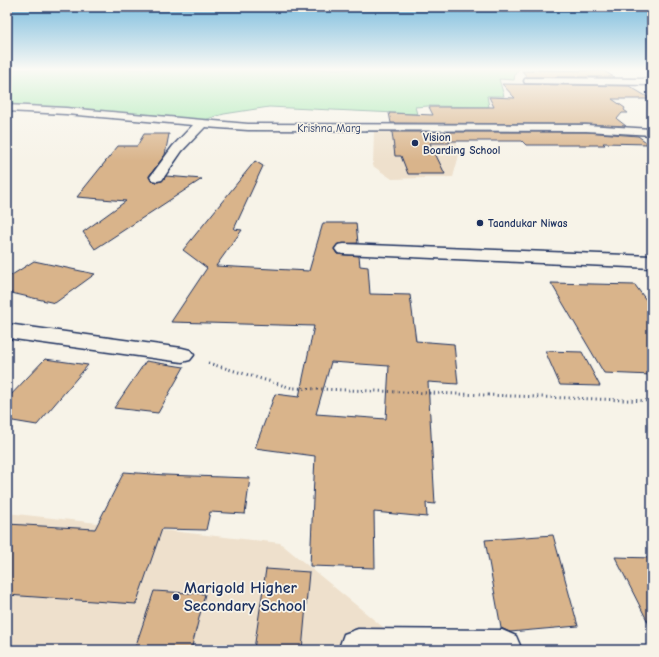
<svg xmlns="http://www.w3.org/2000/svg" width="659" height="657" font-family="'Comic Neue',sans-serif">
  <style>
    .built { fill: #eee0cc }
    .green { fill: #a7e9b2; stroke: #618c88 }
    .building { fill: #d9b48b; stroke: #1b2f5e; fill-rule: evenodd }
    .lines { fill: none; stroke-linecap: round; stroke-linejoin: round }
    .minor-casing { stroke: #1b2f5e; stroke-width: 3 }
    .path { stroke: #1b2f5e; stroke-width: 3; stroke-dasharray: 1 3.5; stroke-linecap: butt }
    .minor { fill: #f7f3e8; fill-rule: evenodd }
    .poi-dot { fill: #1b2f5e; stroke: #f7f3e8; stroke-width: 1.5 }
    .labels { text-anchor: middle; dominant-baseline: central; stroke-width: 3.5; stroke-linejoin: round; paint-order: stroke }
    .far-street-label { font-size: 11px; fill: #1b2f5e; stroke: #f7f3e8 }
    .far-poi-label { font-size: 11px; font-weight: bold; fill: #1b2f5e; stroke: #f7f3e8; text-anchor: start }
    .near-poi-label { font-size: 16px; font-weight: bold; fill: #1b2f5e; stroke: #f7f3e8; text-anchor: start }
  </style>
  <rect width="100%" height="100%" fill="#f7f3e8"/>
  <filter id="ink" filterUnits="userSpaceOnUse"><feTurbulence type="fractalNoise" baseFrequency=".025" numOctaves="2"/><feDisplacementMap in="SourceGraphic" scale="8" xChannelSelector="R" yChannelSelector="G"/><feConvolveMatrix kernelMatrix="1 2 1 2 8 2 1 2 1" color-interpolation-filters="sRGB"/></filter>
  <g filter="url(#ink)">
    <g class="built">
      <polygon points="374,130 454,130 459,155 453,177 392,179 373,166"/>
      <polygon points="7,513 280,543 411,650 7,650"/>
    </g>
    <polygon class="green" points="7,69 519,69 515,74 514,80 499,79 504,96 487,96 489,107 428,106 415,107 417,114 269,107 224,114 204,120 7,105"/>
    <g class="building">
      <polygon points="532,70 604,71 614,77 527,77 522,71 533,71"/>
      <polygon points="502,84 629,86 651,99 612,99 625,108 624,110 628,113 622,113 617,119 626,126 586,124 391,123 389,113 433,115 429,107 494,107 489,97 515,98"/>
      <polygon points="392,132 586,132 638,136 649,144 603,143 605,145 526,145 522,141 449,141 450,143 430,143 445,174 408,174 401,156 395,156"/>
      <polygon points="144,134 169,134 165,155 149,176 151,181 157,182 162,181 166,176 202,179 95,249 83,232 126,201 77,197 118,146 137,146"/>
      <path d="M255,161l8,5 -29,63 8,1 -26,36 93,5 14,-48h33l2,20 -20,1 -4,5 3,5 22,2 1,10 8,1 2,27 40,1 6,46 38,3 4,40 -30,-2 7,122 -9,-1 1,14 -53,-5 1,56 -65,-2 5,-110 -60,-8 20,-54 24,3 15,-71 -143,-4 36,-54 -24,-18zM331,362l58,4 -3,53 -70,-5z"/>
      <polygon points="34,261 95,274 55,303 7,292 7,278"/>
      <polygon points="551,283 635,285 652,308 652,375 604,373"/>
      <polygon points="545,351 582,352 600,386 560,385"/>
      <polygon points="45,359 88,365 37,425 7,420 7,399"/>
      <polygon points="146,361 184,367 158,413 114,408"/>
      <polygon points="124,472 165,475 250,478 245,514 210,512 206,530 162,529 136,604 7,595 7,524 95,529"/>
      <polygon points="553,535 578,626 510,632 501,628 485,540"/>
      <polygon points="615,557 652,558 652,630"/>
      <polygon points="266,569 309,572 302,650 254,649"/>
      <polygon points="154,591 205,594 191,650 135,648"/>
    </g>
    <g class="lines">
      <defs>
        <g id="minor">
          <polygon points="528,78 652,79 652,85 525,83 524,81 525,79"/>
          <polygon points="7,105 66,108 248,124 586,125 652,129 652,135 586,131 248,130 205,127 182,151 162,180 157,181 152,180 150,177 173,146 193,125 66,114 7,111"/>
          <polygon points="344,244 652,256 652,268 344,254 338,253 335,249 338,245"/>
          <polygon points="7,324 182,348 190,350 194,355 190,360 182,362 7,338"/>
          <polygon points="358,629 502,630 516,636 522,650 339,650 339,648 344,634"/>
        </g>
      </defs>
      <use href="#minor" class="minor-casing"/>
      <polyline class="path" points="208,363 292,388 652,401"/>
      <use href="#minor" class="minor"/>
    </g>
  </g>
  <linearGradient id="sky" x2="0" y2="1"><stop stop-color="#7bbcde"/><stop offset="0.43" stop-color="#fbfaf5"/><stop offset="1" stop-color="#fbfaf5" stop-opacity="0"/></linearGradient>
  <rect width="659" height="161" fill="url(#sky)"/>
  <g class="poi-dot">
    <circle cx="415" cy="143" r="4"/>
    <circle cx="480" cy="223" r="4"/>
    <circle cx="176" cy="597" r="4"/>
  </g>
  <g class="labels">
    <g class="far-street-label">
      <text x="329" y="128">Krishna Marg</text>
    </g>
    <g class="far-poi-label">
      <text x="423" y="137">Vision<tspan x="423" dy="13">Boarding School</tspan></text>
      <text x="488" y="223">Taandukar Niwas</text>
    </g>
    <g class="near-poi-label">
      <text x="184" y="588">Marigold Higher<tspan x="184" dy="18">Secondary School</tspan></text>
    </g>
  </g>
  <rect width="659" height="657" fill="none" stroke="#f7f3e8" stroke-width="24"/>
  <rect x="12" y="12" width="635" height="633" fill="none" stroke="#1b2f5e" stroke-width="1.5" filter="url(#ink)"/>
</svg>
